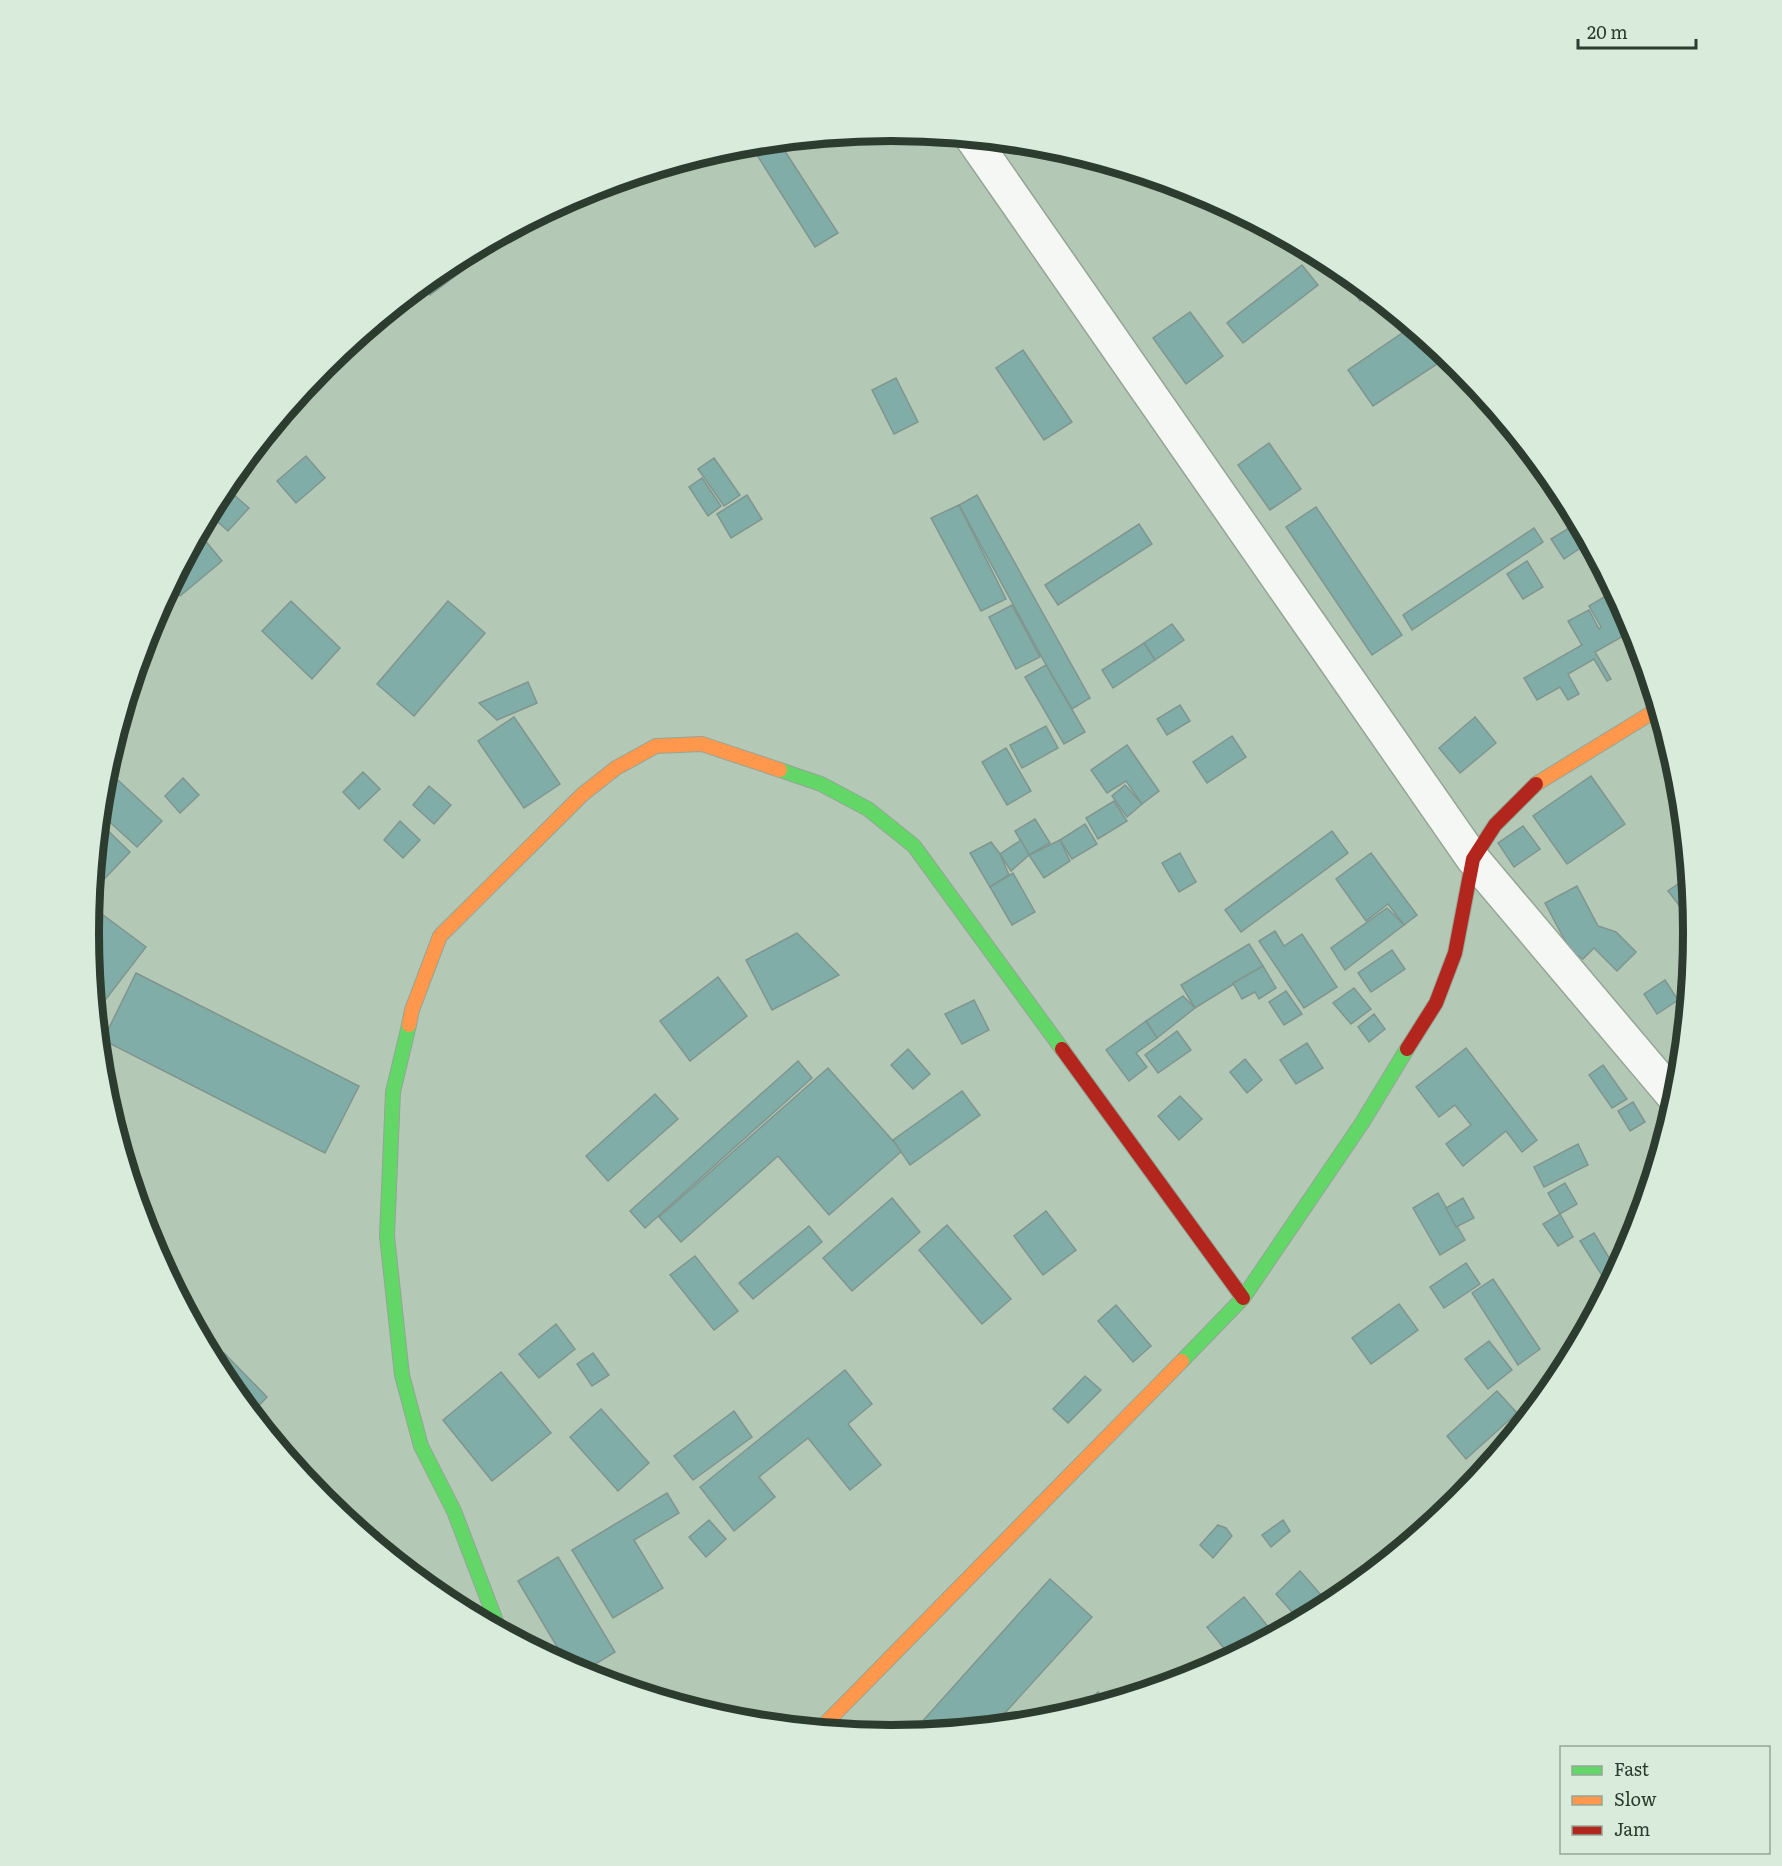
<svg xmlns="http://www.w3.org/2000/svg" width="1782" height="1866" font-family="Literata,serif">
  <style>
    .building { fill: #81ada8; stroke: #80958e; stroke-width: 1.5 }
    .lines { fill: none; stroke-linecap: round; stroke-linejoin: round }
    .street-casing { stroke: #94a596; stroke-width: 36 }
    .fast-casing { stroke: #94a596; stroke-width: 16 }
    .slow-casing { stroke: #94a596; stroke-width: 16 }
    .jam-casing { stroke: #94a596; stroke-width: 16 }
    .street { stroke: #f4f7f4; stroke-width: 33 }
    .fast { stroke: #63d668; stroke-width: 14 }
    .slow { stroke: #ff974d; stroke-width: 14 }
    .jam { stroke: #b3261e; stroke-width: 14 }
    .rim { fill: none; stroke: #2c3c2e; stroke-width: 8 }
  </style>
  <rect width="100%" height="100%" fill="#b3c9b6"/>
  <g class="building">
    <polygon points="779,142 838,233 815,247 750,144"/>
    <polygon points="472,251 478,259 430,295 423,284 445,266"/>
    <polygon points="1302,265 1318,285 1243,343 1227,323"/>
    <polygon points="1342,270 1371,293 1360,301 1340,271"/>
    <polygon points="1190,312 1223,356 1186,384 1153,338"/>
    <polygon points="1411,327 1437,364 1373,406 1348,370"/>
    <polygon points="1023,350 1072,422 1044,440 996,368"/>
    <polygon points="896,378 918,422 894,434 872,390"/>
    <polygon points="1269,443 1301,489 1270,510 1238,465"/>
    <polygon points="306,456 325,478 296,503 277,481"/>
    <polygon points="714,458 740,495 724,506 698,469"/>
    <polygon points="702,478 721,506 708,516 689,487"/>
    <polygon points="224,486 249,508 228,531 209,514"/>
    <polygon points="747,495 762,519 731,538 717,514"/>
    <polygon points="977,495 1090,698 1072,709 1046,665 959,505"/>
    <polygon points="959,505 1006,599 981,611 931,518"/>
    <polygon points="1316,507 1402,635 1372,655 1286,527"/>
    <polygon points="1577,523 1588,543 1564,559 1551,539"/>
    <polygon points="1139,524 1152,544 1058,605 1045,585"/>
    <polygon points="1534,528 1543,542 1412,630 1403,615"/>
    <polygon points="199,533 222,561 180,596 171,586"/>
    <polygon points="1527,561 1543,587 1523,599 1507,574"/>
    <polygon points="1614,591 1634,630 1595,652 1611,679 1607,681 1594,659 1568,674 1579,694 1568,700 1560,687 1537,700 1524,678 1582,645 1568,621 1589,610 1599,629 1601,627 1589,606"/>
    <polygon points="291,601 340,648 312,679 262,631"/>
    <polygon points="448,601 485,633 414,716 377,684"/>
    <polygon points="1012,605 1040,657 1016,669 989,617"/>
    <polygon points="1172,624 1184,640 1155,660 1144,643"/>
    <polygon points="1144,643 1155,660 1113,688 1102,670"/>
    <polygon points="1046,665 1085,732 1064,744 1025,677"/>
    <polygon points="528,682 537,703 497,720 479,703"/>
    <polygon points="1180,705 1190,721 1167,735 1157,719"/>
    <polygon points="514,717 560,784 524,808 478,741"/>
    <polygon points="1475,717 1496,743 1460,773 1439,748"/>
    <polygon points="1046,726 1058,748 1022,768 1010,745"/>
    <polygon points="1232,736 1246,757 1207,783 1193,762"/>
    <polygon points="1127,745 1159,791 1142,804 1126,781 1107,793 1091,770"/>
    <polygon points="1006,748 1031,791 1007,805 982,762"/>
    <polygon points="106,769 162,821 137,847 100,813"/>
    <polygon points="363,772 380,789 359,809 343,792"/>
    <polygon points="1591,776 1625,824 1567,864 1533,816"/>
    <polygon points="183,778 199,795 180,813 165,796"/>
    <polygon points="1125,785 1142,804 1127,817 1112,796"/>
    <polygon points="429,786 451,805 434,824 413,805"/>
    <polygon points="1114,801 1127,821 1098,839 1086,818"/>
    <polygon points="1035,819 1050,843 1029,855 1015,831"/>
    <polygon points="400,821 420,840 403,858 384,840"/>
    <polygon points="99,822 130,852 93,891"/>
    <polygon points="1085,824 1097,844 1072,859 1060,840"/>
    <polygon points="1523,826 1540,849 1514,867 1498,843"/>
    <polygon points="1332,831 1348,853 1241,932 1225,910"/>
    <polygon points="1021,840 1029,855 1011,871 1000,854"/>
    <polygon points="1060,840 1070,861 1044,878 1029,855"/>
    <polygon points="991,842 1000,854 1009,875 990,887 970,853"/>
    <polygon points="1180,853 1196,882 1179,892 1162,863"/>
    <polygon points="1371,853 1417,915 1404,925 1388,904 1366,921 1336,879"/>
    <polygon points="1013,873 1035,912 1012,925 990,887"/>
    <polygon points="1688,877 1691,909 1685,913 1668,891"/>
    <polygon points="1577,886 1598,926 1616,932 1636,952 1617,971 1594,948 1583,959 1571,952 1545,903"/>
    <polygon points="91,906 146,947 96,1012 92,971 94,970 92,968 89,933"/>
    <polygon points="1387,908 1404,925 1345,970 1331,948"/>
    <polygon points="1275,931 1284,946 1302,934 1337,987 1304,1008 1259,941"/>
    <polygon points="797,933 839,975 772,1010 746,960"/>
    <polygon points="1249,944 1263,966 1195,1008 1181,985"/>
    <polygon points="1392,950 1405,969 1371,992 1358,973"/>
    <polygon points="1263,966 1276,988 1259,999 1255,992 1242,999 1233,983"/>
    <polygon points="136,973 359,1086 325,1153 103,1040"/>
    <polygon points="718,977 747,1016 690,1061 660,1021"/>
    <polygon points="1665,980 1678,1000 1657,1014 1644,994"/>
    <polygon points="1354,988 1371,1009 1351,1024 1333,1003"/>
    <polygon points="1286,991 1302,1014 1284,1025 1269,1002"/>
    <polygon points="1183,996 1195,1008 1157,1038 1146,1021"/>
    <polygon points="974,1000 989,1030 962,1044 945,1014"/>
    <polygon points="1374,1014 1385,1029 1369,1042 1358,1027"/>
    <polygon points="1146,1021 1157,1038 1136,1053 1147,1067 1129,1081 1106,1050"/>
    <polygon points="1177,1031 1191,1050 1158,1073 1145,1055"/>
    <polygon points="1307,1043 1323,1068 1296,1084 1280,1060"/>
    <polygon points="1466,1048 1537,1140 1522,1152 1506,1131 1463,1166 1446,1144 1471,1125 1455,1105 1439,1117 1416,1087"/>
    <polygon points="908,1049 930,1074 913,1089 891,1065"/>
    <polygon points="1245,1059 1262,1080 1247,1093 1230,1072"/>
    <polygon points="798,1061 812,1078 645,1228 630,1211"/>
    <polygon points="1603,1065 1627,1099 1612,1108 1589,1075"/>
    <polygon points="828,1068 902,1151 829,1215 778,1156 681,1242 659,1217"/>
    <polygon points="962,1091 980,1115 910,1165 893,1140"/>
    <polygon points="655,1094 678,1119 608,1181 586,1156"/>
    <polygon points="1180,1096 1202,1119 1179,1140 1158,1116"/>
    <polygon points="1633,1102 1645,1122 1630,1131 1618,1111"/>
    <polygon points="1578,1144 1588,1165 1544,1187 1534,1167"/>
    <polygon points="1565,1183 1577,1204 1560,1214 1548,1193"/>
    <polygon points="1438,1193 1465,1240 1440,1255 1413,1208"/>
    <polygon points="892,1198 920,1232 852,1291 823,1258"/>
    <polygon points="1463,1198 1474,1218 1456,1227 1446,1208"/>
    <polygon points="1046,1211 1076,1250 1043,1275 1014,1236"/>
    <polygon points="1560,1214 1573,1237 1558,1246 1543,1224"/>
    <polygon points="947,1225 1011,1299 982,1324 919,1250"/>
    <polygon points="809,1226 822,1242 753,1299 739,1283"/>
    <polygon points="1594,1233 1616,1269 1603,1277 1580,1241"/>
    <polygon points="695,1256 738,1311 714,1330 670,1275"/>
    <polygon points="1466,1263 1480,1284 1444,1308 1430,1287"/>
    <polygon points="1493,1279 1540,1349 1518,1365 1472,1293"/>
    <polygon points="1399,1304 1418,1330 1371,1364 1352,1338"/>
    <polygon points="1116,1305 1151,1346 1133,1362 1098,1321"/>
    <polygon points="556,1324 575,1349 539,1378 519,1354"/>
    <polygon points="1489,1341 1512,1370 1488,1389 1465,1359"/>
    <polygon points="224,1353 267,1397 252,1413 224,1379 215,1362"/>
    <polygon points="593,1353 609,1375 592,1386 577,1364"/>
    <polygon points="845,1370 872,1404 848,1424 881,1465 850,1490 808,1438 759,1477 775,1497 734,1531 700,1487"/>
    <polygon points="501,1372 551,1433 492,1481 443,1420"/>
    <polygon points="1085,1376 1101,1390 1068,1423 1053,1409"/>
    <polygon points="1497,1391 1517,1413 1466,1459 1447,1436"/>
    <polygon points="601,1409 649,1463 618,1491 570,1437"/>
    <polygon points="734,1411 752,1437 693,1480 674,1456"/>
    <polygon points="667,1493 679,1513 634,1540 663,1588 613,1618 572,1550"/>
    <polygon points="709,1520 726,1539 706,1557 689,1537"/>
    <polygon points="1283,1520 1290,1531 1271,1547 1262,1535"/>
    <polygon points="1218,1525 1226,1528 1232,1536 1213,1558 1200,1545"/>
    <polygon points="378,1532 398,1562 370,1538"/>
    <polygon points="558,1557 615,1652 581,1673 569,1667 518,1581"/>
    <polygon points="1300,1571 1329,1604 1299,1620 1276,1594"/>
    <polygon points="1050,1579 1092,1617 994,1725 911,1734"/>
    <polygon points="1244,1597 1274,1634 1231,1657 1207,1627"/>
    <polygon points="1098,1692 1107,1702 1078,1711"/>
  </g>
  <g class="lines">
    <defs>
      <polyline id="street" points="972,138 1473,859 1675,1098"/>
      <g id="fast">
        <polyline points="780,770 821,784 868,809 914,846 1062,1049"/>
        <polyline points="409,1025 393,1092 387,1236 402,1375 421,1446 454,1511 499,1629"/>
        <polyline points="1182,1361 1243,1298 1362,1123 1407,1049"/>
      </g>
      <g id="slow">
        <polyline points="1536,784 1658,709"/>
        <polyline points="409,1025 412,1010 440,936 583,794 616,768 656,746 702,744 780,770"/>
        <polyline points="820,1729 1182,1361"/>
      </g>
      <g id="jam">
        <polyline points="1062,1049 1243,1298"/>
        <polyline points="1407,1049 1436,1003 1455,953 1473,859 1495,825 1536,784"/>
      </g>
    </defs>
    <use href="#street" class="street-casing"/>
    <use href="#fast" class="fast-casing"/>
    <use href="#slow" class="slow-casing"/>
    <use href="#jam" class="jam-casing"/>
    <use href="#street" class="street"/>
    <use href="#fast" class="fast"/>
    <use href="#slow" class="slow"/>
    <use href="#jam" class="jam"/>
  </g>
  <path d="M0 0H1782V1866H0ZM99 933a792 792 0 1 1 1584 0a792 792 0 1 1-1584 0Z" fill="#d9ecdb" fill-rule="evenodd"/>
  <path class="rim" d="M99 933a792 792 0 1 1 1584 0a792 792 0 1 1-1584 0Z"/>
  <rect x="1560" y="1746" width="210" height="108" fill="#d9ecdb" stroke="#94a696" stroke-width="1.5"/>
  <rect x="1572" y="1766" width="30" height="9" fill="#63d668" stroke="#94a696" stroke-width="1.5"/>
  <text x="1614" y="1776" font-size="18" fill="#2c3c2e">Fast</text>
  <rect x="1572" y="1796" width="30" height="9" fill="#ff974d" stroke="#94a696" stroke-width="1.5"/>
  <text x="1614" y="1806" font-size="18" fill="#2c3c2e">Slow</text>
  <rect x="1572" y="1826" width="30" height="9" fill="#b3261e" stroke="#94a696" stroke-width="1.5"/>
  <text x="1614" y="1836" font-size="18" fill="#2c3c2e">Jam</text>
  <path d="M1578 39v9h118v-9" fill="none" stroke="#2c3c2e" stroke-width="3"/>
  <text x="1587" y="39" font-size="18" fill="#2c3c2e" stroke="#d9ecdb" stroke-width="4.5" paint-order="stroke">20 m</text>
</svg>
